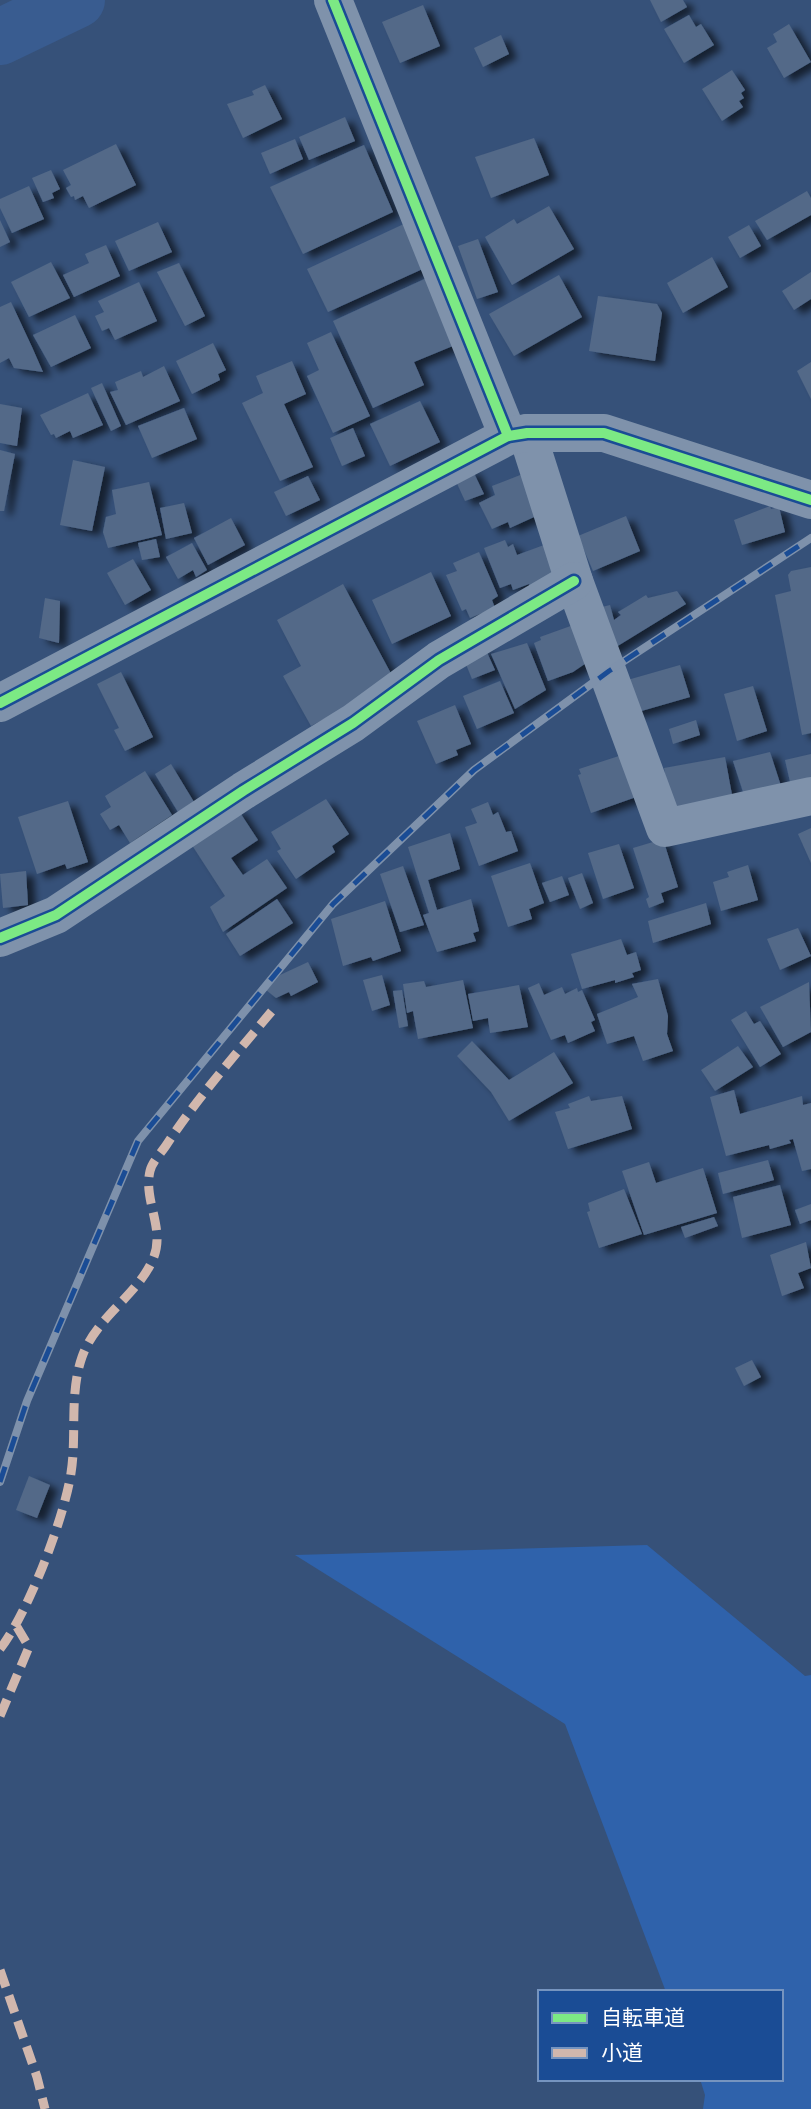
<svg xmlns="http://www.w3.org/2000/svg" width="811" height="2109" font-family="'Source Sans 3','Noto Sans JP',sans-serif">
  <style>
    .green { fill: #2f62ab }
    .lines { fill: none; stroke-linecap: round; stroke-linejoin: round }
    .river { stroke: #395c90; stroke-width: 56 }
    .building { fill: #536988; filter: url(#shadow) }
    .minor { stroke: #7f92ab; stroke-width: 38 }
    .rail-casing { stroke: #7e91ab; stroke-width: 8 }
    .rail { stroke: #1a4c95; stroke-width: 5; stroke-dasharray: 16; stroke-linecap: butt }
    .quiet { stroke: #d1b7ad; stroke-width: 9; stroke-dasharray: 18 9; stroke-linecap: butt }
    .cycleway-casing { stroke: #1a4c95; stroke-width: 15 }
    .cycleway { stroke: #7ce984; stroke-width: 10 }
  </style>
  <defs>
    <filter id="shadow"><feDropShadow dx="8" dy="4.5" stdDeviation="3.5" flood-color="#0009"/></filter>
  </defs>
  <rect width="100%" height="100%" fill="#365179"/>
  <polygon class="green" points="647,1545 805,1676 811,1675 811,2109 703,2109 705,2095 700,2079 781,2079 781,1992 666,1992 565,1724 295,1555"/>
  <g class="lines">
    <polyline class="river" points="0,37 77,0"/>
  </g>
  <g class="building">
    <polygon points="650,0 683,0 687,7 661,22"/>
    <polygon points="423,5 440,46 400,63 382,22"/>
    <polygon points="689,15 696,27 701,24 714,45 684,63 664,29"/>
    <polygon points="789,24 811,62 784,78 767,48 777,42 773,34"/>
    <polygon points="501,35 509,54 483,67 474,48"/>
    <polygon points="732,70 745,90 741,93 744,98 739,101 743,107 722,121 702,89"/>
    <polygon points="265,85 282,119 243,138 227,104 254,95 252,91"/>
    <polygon points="345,117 355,141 309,160 299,137"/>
    <polygon points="534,138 549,175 491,198 475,157"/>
    <polygon points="295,139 303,159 270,174 261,153"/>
    <polygon points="116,144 136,185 89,208 83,196 75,200 74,196 71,197 66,188 71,185 63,170"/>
    <polygon points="364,145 393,212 303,254 270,187"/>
    <polygon points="51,170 60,189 52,193 54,198 43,202 32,178"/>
    <polygon points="29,186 44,219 12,233 0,208 0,199"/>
    <polygon points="807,191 811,198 811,215 767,240 755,221"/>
    <polygon points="549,206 574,249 512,285 485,237 514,219 517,224"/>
    <polygon points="0,220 10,242 0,247"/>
    <polygon points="158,222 172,252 129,271 115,241"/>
    <polygon points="406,223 427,267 328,312 307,269"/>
    <polygon points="749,225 761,246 740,258 728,237"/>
    <polygon points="478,239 498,292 477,299 458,246"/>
    <polygon points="106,245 120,276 74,297 63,275 89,263 85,254"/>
    <polygon points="712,257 728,287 683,313 667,283"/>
    <polygon points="51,262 70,298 29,317 11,282"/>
    <polygon points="179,263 205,316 185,326 157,272"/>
    <polygon points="811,272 811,299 794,310 782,291"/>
    <polygon points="559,275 582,317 514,356 489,314"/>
    <polygon points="431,276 460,343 414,362 424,385 373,408 333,321"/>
    <polygon points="139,282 157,321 115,340 109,328 102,331 95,316 104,312 98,301"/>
    <polygon points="598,296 657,304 662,313 655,361 589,351"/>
    <polygon points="11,302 32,347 43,372 14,368 9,358 0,363 0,307"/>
    <polygon points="75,315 91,348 51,367 33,335"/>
    <polygon points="331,332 370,416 333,433 307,376 319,370 307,343"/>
    <polygon points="213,343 226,370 218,374 220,380 192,394 176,361"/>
    <polygon points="292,361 306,394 284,404 313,467 280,481 242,403 263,393 256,376"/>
    <polygon points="811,362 811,399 797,371"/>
    <polygon points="164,366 180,401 126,425 110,392 118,390 115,382 141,371 143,377"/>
    <polygon points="102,383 121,426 111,431 91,388"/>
    <polygon points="88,393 103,425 73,438 70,431 56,438 54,434 51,435 40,415"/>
    <polygon points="420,401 440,442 390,466 370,424"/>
    <polygon points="0,404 22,408 17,446 0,443"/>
    <polygon points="184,408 197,439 152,458 138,426"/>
    <polygon points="353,428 365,456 342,466 330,438"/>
    <polygon points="0,450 15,454 4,511 0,511"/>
    <polygon points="73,460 105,467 92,531 60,525"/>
    <polygon points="472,469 484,494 465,501 454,477"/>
    <polygon points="528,472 545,512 510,528 508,522 492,529 479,503 495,495 492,486"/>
    <polygon points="308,476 320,500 286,516 274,492"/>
    <polygon points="149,482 162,535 108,548 103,532 106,517 116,514 112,490"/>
    <polygon points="184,503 192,533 166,539 160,508"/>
    <polygon points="770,506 771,509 779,507 785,532 742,545 734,520"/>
    <polygon points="626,516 640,551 593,571 578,536"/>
    <polygon points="231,518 245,545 208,565 194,538"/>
    <polygon points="156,539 160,557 142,560 138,543"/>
    <polygon points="505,540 508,547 513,544 517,555 552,542 566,586 532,590 529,584 513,590 511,584 500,588 484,548"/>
    <polygon points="192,543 207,570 196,577 193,570 178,579 166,557"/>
    <polygon points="479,552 498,596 492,600 495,608 470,618 466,609 462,611 446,575 457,571 453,563"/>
    <polygon points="133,559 151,590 125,605 107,573"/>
    <polygon points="811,567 811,733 802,735 775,595 791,591 788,575 791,571"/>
    <polygon points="431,572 451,616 392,644 372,600"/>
    <polygon points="343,584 395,681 311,726 283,676 301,666 277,620"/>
    <polygon points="677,591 686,604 603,655 594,609 610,605 614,620 621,615 618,612 646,595 648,598"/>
    <polygon points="45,598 60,601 59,643 39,638"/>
    <polygon points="579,623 592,659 573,672 548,681 534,643 541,640 540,637"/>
    <polygon points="527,643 546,690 515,709 491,654"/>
    <polygon points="485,648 495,670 472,679 463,657"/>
    <polygon points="680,665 690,697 631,714 624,681"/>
    <polygon points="121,672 153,737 125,751 114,730 119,728 97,684"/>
    <polygon points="500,681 514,713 477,729 463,696"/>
    <polygon points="753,686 767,731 737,741 724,694"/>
    <polygon points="455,705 471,744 456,750 458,755 436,764 417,721"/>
    <polygon points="696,720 700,735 673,744 669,729"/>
    <polygon points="770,752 782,789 745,798 733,761"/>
    <polygon points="625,754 639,796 591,813 578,775 581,774 579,769"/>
    <polygon points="811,754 811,782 791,786 785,760"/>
    <polygon points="725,757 733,800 672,812 664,768"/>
    <polygon points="171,764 194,802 178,812 155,774"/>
    <polygon points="145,771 172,815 130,843 119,825 110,830 100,814 111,807 105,796"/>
    <polygon points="326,799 349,834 332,846 335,852 296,879 277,851 281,849 271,832"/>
    <polygon points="68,801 88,862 67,869 65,864 37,874 18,817"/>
    <polygon points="488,802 493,815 498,812 506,832 511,831 518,851 479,866 465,827 477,823 471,809"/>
    <polygon points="237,808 258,840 231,858 243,875 267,859 287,888 223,932 210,907 225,896 188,839"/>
    <polygon points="811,828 811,863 798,834"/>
    <polygon points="450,833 460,869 428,880 437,910 471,899 479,931 473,933 476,941 437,952 423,915 429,913 408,847"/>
    <polygon points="663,839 678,887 661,893 664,902 649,908 646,899 649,897 633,848"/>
    <polygon points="619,844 634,888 603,899 588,853"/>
    <polygon points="530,863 544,903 529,909 532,919 508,927 491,876"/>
    <polygon points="748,865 758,900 721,911 713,882 729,877 727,872"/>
    <polygon points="403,866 424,925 400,932 380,874"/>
    <polygon points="26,871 28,905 3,908 0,874"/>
    <polygon points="582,873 593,903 580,909 568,878"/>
    <polygon points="562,876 569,895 550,902 542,883"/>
    <polygon points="277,899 293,923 240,956 226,934"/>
    <polygon points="385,901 401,951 373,961 371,957 343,966 331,919"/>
    <polygon points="706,903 711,924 653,943 648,921"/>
    <polygon points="798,928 811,956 780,970 767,939"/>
    <polygon points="621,939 627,955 636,952 641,970 632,973 634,977 615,983 615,980 582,989 571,954"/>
    <polygon points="308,962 318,982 291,996 289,992 276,998 266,990 280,975"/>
    <polygon points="382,975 390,1005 372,1011 363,980"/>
    <polygon points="658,979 668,1016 667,1034 673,1051 643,1061 634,1036 607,1044 597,1014 638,997 632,984"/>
    <polygon points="463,980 473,1028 418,1039 413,1011 407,1013 403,984 424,981 426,987"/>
    <polygon points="809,982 811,1032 783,1047 760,1007"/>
    <polygon points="539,983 544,995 562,987 565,994 577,988 578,992 582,990 595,1020 591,1022 595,1031 568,1043 565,1035 551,1040 528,988"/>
    <polygon points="519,985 528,1027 490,1033 488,1018 473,1021 468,994"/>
    <polygon points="402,990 408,1026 399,1028 393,991"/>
    <polygon points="746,1011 754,1024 760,1021 781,1054 760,1067 731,1020"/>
    <polygon points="472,1041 509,1080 554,1052 573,1083 509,1121 491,1092 457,1056"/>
    <polygon points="738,1046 753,1067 715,1091 701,1070"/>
    <polygon points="734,1090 740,1114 802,1096 803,1105 811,1103 811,1169 802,1171 793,1139 789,1140 791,1143 770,1149 769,1145 726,1156 710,1097"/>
    <polygon points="589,1096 591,1101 622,1096 632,1129 568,1149 555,1112 570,1108 568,1104"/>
    <polygon points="768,1160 774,1180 723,1194 718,1173"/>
    <polygon points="649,1162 656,1183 703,1168 717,1213 644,1235 622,1171"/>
    <polygon points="780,1185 791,1225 742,1238 733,1197"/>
    <polygon points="624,1189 642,1234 599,1248 587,1212 590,1211 588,1203"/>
    <polygon points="811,1204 811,1220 800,1224 795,1210"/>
    <polygon points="714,1217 718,1226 685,1238 681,1227"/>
    <polygon points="806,1242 811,1268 798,1273 804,1288 782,1296 770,1255"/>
    <polygon points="752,1360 761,1377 744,1386 735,1368"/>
    <polygon points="29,1476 50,1485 37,1518 16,1510"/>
  </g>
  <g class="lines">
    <g class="minor">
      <polyline points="333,0 508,436"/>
      <polyline points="527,433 574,581 665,828 811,796"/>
      <polyline points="0,703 508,436 527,433 604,433 811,500"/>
      <polyline points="0,938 56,915 243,791 353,723 439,660 574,581"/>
    </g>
    <defs>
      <polyline id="rail" points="0,1482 27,1401 138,1141 333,904 474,770 609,671 811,538"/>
    </defs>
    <use href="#rail" class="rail-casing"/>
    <use href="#rail" class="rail"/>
    <g class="quiet">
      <path d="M0,1649c28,-36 64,-130 71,-176 6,-38 -2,-79 11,-116 14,-40 56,-62 71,-98 13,-30 -10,-58 -3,-88 2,-9 12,-19 17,-27 31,-47 69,-90 105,-133"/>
      <polyline points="0,1716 29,1647 17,1627"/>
      <polyline points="0,1970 37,2077 45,2109"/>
    </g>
    <defs>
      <g id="cycleway">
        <polyline points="333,0 508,436"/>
        <polyline points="0,703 508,436 527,433 604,433 811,500"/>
        <polyline points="0,938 56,915 243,791 353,723 439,660 574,581"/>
      </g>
    </defs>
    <use href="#cycleway" class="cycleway-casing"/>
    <use href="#cycleway" class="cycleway"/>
  </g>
  <rect x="538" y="1990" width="245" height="91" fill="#1a4c95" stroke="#7694bf" stroke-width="2"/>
  <rect x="552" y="2013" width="35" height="10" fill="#7ce984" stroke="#7694bf" stroke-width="2"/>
  <text x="601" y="2025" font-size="21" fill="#ffffff">自転車道</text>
  <rect x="552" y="2048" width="35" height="10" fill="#d1b7ad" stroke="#7694bf" stroke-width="2"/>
  <text x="601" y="2060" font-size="21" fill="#ffffff">小道</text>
</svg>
